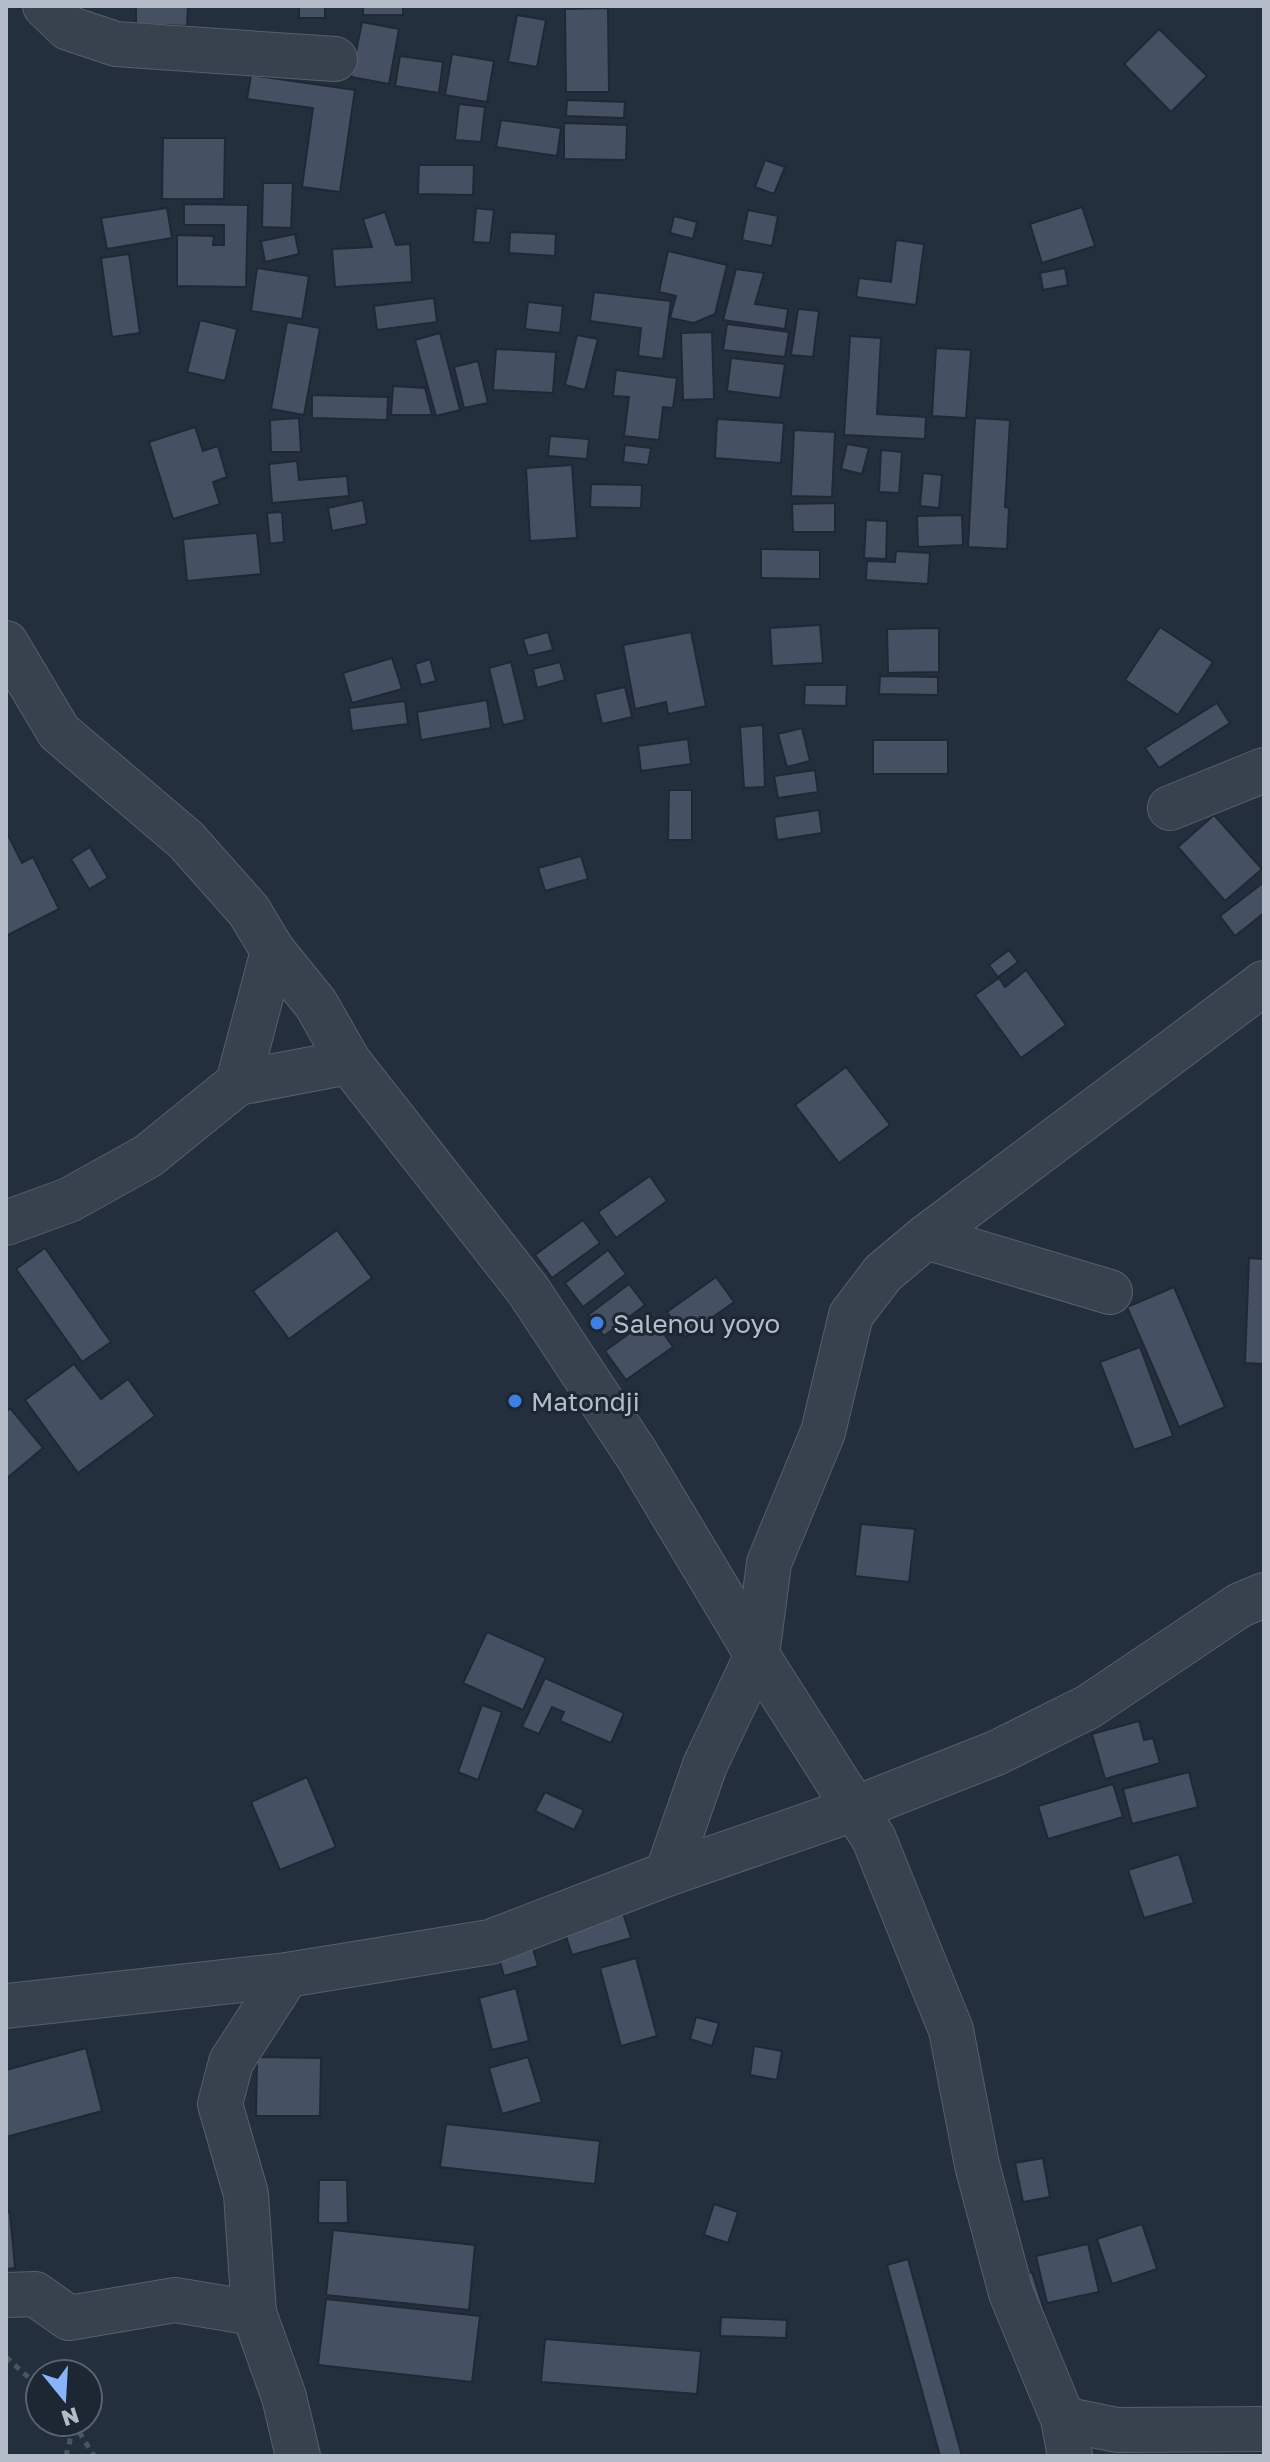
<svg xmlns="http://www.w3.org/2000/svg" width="1270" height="2462" font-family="'Golos Text',sans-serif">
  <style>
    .building { fill: #455162; stroke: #1f2835; stroke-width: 2 }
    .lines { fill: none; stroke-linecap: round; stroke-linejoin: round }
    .minor-casing { stroke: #565f6c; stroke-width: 46 }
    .path { stroke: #44595c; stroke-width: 5; stroke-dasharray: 6 6; stroke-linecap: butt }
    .minor { stroke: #38414e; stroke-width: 44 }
    .shop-dot { fill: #3f7fe0; stroke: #1d2633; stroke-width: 3 }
    .labels { text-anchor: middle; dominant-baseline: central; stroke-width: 6; stroke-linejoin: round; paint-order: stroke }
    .poi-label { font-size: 26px; fill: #b4bcc9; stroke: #1d2633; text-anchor: start }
  </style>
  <rect width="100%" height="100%" fill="#242f3e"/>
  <g class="building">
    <polygon points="136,6 188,6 187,26 136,24"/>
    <rect x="299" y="6" width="26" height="12"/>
    <rect x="363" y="6" width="40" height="9"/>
    <polygon points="608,8 609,92 566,92 565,9"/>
    <polygon points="517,15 546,20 537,67 508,62"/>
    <polygon points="362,22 399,29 389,84 351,77"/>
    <polygon points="1159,29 1207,76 1171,112 1124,64"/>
    <polygon points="452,54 494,61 487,102 445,95"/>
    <polygon points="400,56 443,62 439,93 395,86"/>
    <polygon points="251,75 355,90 340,192 302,187 313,108 247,99"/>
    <polygon points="567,100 625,102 624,118 566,116"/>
    <polygon points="459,104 485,107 481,142 455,140"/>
    <polygon points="501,120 561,128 557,156 496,147"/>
    <polygon points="564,123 627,125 626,160 564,159"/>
    <polygon points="163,138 225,138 224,199 162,199"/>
    <polygon points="765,160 785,167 774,194 755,187"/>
    <polygon points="419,165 474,165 473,195 418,194"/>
    <polygon points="263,183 293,183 291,228 262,227"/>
    <polygon points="184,204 248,205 246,287 177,286 177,235 214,236 213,245 224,245 224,225 184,225"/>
    <polygon points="1082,207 1095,246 1042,263 1030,224"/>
    <polygon points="167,208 172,238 107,249 101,218"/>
    <polygon points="476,208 494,210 490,243 473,242"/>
    <polygon points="748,210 778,216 772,246 742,240"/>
    <polygon points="385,212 396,245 410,244 412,282 335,287 332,249 372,247 363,219"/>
    <polygon points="674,216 697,222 693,239 670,233"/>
    <polygon points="510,232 556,234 555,256 509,253"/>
    <polygon points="295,234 299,254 265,262 261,241"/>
    <polygon points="896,240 924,244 916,305 856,297 859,278 891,282"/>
    <polygon points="668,251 727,265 715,314 694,323 670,318 676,296 659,292"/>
    <polygon points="129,254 140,333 112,337 101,258"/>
    <polygon points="257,268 309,276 302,319 251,311"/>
    <polygon points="1065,268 1068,285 1043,290 1040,273"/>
    <polygon points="736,269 764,273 755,304 788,309 785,329 723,320"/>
    <polygon points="594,292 671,301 663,359 638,356 641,328 590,321"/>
    <polygon points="434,298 437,322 377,330 374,306"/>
    <polygon points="528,302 563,306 560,333 525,329"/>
    <polygon points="798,309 819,311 813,357 791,355"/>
    <polygon points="200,320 237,329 225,381 187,372"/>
    <polygon points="287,322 320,328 304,415 271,409"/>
    <polygon points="727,324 789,332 785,357 723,350"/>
    <polygon points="712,332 714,399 683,400 681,333"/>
    <polygon points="440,333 460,410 436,416 415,340"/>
    <polygon points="577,335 598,339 585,390 565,385"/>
    <polygon points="850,336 881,338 877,414 926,417 925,439 844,435"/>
    <polygon points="936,348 971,350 966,418 932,416"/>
    <polygon points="496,349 556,352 553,393 493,390"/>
    <polygon points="731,358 785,364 780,398 727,391"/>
    <polygon points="478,361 488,403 464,408 454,367"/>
    <polygon points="616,370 677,378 673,408 663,407 659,440 624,436 629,397 613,396"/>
    <polygon points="393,386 425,388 432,415 391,415"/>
    <polygon points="312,395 388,397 387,420 312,418"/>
    <polygon points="299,418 301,452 271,452 270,420"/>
    <polygon points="975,418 1010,420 1005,507 1009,508 1007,549 968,547"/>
    <polygon points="717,419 784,423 781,463 715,458"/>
    <polygon points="195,427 203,451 218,446 227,477 213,482 220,504 173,519 149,442"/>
    <polygon points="794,430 835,432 832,497 791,496"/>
    <polygon points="550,436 589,439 587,459 548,456"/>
    <polygon points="847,444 869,448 862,474 841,469"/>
    <polygon points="625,445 651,448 648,465 623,462"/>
    <polygon points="881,450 902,452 899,493 879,492"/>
    <polygon points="297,461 299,480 347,476 349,496 272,503 269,464"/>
    <polygon points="572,465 577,538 530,541 526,468"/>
    <polygon points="923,473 942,475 939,508 920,506"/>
    <polygon points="591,484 642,485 641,508 590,507"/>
    <polygon points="363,500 367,524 332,531 328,508"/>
    <polygon points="835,503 835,532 793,532 792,504"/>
    <polygon points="282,512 284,542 270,544 267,513"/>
    <polygon points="962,515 963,545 918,547 917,516"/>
    <polygon points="866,520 887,521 886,559 864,558"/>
    <polygon points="257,533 261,574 187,581 183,539"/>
    <polygon points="761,549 820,550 820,579 761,578"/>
    <polygon points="896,551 930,553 928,584 866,580 867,561 895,562"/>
    <polygon points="820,625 823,663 772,666 770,628"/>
    <polygon points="1160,627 1213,662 1178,715 1125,680"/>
    <polygon points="939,628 939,672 888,673 887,629"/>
    <polygon points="548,632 553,650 528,656 523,639"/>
    <polygon points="691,632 706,706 668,714 666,702 635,709 623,645"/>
    <polygon points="392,658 402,689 352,703 343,673"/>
    <polygon points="430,659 436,681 421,685 415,664"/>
    <polygon points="511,662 525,720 503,725 489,668"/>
    <polygon points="560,662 565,680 537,688 533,669"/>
    <polygon points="880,676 938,677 938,695 879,694"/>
    <polygon points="805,685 847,685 846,706 804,705"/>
    <polygon points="625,687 632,717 602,724 595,694"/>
    <polygon points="487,700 491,728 421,740 417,712"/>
    <polygon points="405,701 408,724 352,731 349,708"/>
    <polygon points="1217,703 1230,723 1159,768 1145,748"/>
    <polygon points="763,725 765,787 744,788 740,727"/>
    <polygon points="802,728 810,761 787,767 778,734"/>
    <polygon points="688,739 691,764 641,771 638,746"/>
    <rect x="873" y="740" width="75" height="34"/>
    <polygon points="815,770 818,792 778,798 774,776"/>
    <polygon points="669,790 692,790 692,840 668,840"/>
    <polygon points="819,810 822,833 777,840 774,817"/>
    <polygon points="1214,815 1262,869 1225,901 1178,847"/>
    <polygon points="6,831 22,863 33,857 59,909 6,936"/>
    <polygon points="90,847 108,878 89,889 71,859"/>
    <polygon points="581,856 588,879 545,891 538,868"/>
    <polygon points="1264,882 1264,913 1235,936 1220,916"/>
    <polygon points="1009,950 1018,962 998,977 989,965"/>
    <polygon points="1026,970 1066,1025 1021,1058 975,995 999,978 1005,987"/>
    <polygon points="846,1067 890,1125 839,1163 795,1105"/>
    <polygon points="650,1176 667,1201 616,1238 598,1212"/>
    <polygon points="583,1220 600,1243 552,1278 535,1255"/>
    <polygon points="337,1230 372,1278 289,1339 253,1291"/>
    <polygon points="45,1248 111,1342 82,1362 16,1269"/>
    <polygon points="608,1250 626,1274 583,1307 565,1283"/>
    <polygon points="1249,1258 1264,1259 1264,1364 1245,1363"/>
    <polygon points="716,1277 734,1302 685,1337 667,1312"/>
    <polygon points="629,1284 645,1305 604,1336 588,1315"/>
    <polygon points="1174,1287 1225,1407 1179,1427 1127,1307"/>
    <polygon points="652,1317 673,1347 626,1380 605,1351"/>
    <polygon points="1140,1347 1173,1436 1134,1450 1100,1362"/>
    <polygon points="74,1364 101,1399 128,1379 155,1416 78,1473 25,1400"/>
    <polygon points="10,1408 43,1448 6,1479 6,1412"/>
    <polygon points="861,1524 915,1529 909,1582 855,1576"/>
    <polygon points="487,1632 546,1658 523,1710 463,1683"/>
    <polygon points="545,1678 624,1713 611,1743 560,1721 564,1712 552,1707 539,1734 522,1727"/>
    <polygon points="482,1705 502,1712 478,1780 458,1772"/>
    <polygon points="1139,1721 1144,1740 1153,1738 1160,1763 1105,1779 1092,1734"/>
    <polygon points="1189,1772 1198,1807 1132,1824 1123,1789"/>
    <polygon points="307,1777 336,1847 280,1870 251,1802"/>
    <polygon points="1113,1784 1123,1817 1048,1839 1038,1806"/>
    <polygon points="545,1792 584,1810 574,1830 535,1811"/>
    <polygon points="1179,1854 1194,1903 1144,1918 1128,1870"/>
    <polygon points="622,1910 631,1938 572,1955 563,1927"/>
    <polygon points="532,1945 538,1966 504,1976 498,1956"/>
    <polygon points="636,1958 657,2036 621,2046 600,1968"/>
    <polygon points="516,1988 529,2041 492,2050 479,1998"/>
    <polygon points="696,2017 719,2023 712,2046 690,2039"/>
    <polygon points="754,2046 782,2051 777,2080 750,2075"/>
    <polygon points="86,2048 102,2111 6,2137 6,2070"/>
    <polygon points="257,2057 321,2058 320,2116 256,2116"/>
    <polygon points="528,2057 542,2102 502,2114 489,2068"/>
    <polygon points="446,2124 600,2141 595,2184 440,2167"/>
    <polygon points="1043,2158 1050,2197 1023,2202 1015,2163"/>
    <polygon points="319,2180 347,2180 348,2223 318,2223"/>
    <polygon points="714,2204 738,2212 728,2243 704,2235"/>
    <polygon points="10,2212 15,2268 6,2269 6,2213"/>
    <polygon points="1142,2224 1157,2269 1112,2284 1097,2239"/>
    <polygon points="333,2230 475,2245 469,2310 326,2295"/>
    <polygon points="1088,2244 1099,2292 1047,2303 1036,2256"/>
    <polygon points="908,2259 962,2456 940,2456 887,2265"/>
    <polygon points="1032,2272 1044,2310 1023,2317 1011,2278"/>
    <polygon points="326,2299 480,2316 472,2382 318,2365"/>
    <polygon points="721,2317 787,2320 786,2338 720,2336"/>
    <polygon points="545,2339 701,2351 697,2394 541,2382"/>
  </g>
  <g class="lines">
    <defs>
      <g id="minor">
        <polyline points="45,6 68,28 116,44 335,59"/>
        <polyline points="6,643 59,732 186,840 249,911 273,951 316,1004 349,1062 528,1290 637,1455 757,1655 874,1839 951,2030 977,2165 1011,2293 1063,2419 1070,2456"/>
        <polyline points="1170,808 1264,770"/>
        <polyline points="238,1083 349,1062"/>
        <polyline points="6,1223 69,1200 148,1156 238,1083 273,951"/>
        <polyline points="926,1237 1110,1292"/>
        <polyline points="667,1874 705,1765 757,1655 769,1563 823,1432 851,1315 883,1273 926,1237 1264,983"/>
        <polyline points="287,1975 231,2062 220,2104 246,2194 254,2313 284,2397 298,2456"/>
        <polyline points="6,2006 287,1975 490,1942 667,1874 854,1809 996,1753 1088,1707 1240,1605 1264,1595"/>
        <polyline points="6,2295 35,2294 69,2318 175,2300 254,2313"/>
        <polyline points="1063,2419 1117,2430 1264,2429"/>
      </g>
    </defs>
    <use href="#minor" class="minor-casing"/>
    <g class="path">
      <polyline points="6,2357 40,2388"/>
      <polyline points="73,2422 94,2456"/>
      <polyline points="66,2456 74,2424"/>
    </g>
    <use href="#minor" class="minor"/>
  </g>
  <g class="shop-dot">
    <circle cx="597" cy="1323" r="8"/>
    <circle cx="515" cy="1401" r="8"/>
  </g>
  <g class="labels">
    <g class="poi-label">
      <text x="613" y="1323">Salenou yoyo</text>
      <text x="531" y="1401">Matondji</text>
    </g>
  </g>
  <rect width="1270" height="2462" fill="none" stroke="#b4bcc9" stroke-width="16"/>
  <g transform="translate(64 2398) rotate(162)"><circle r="38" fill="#1d2633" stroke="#59626f" stroke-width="2"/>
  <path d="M0-6L14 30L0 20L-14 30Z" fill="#8ab4f8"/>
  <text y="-12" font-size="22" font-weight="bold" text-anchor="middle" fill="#b4bcc9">N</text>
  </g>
</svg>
